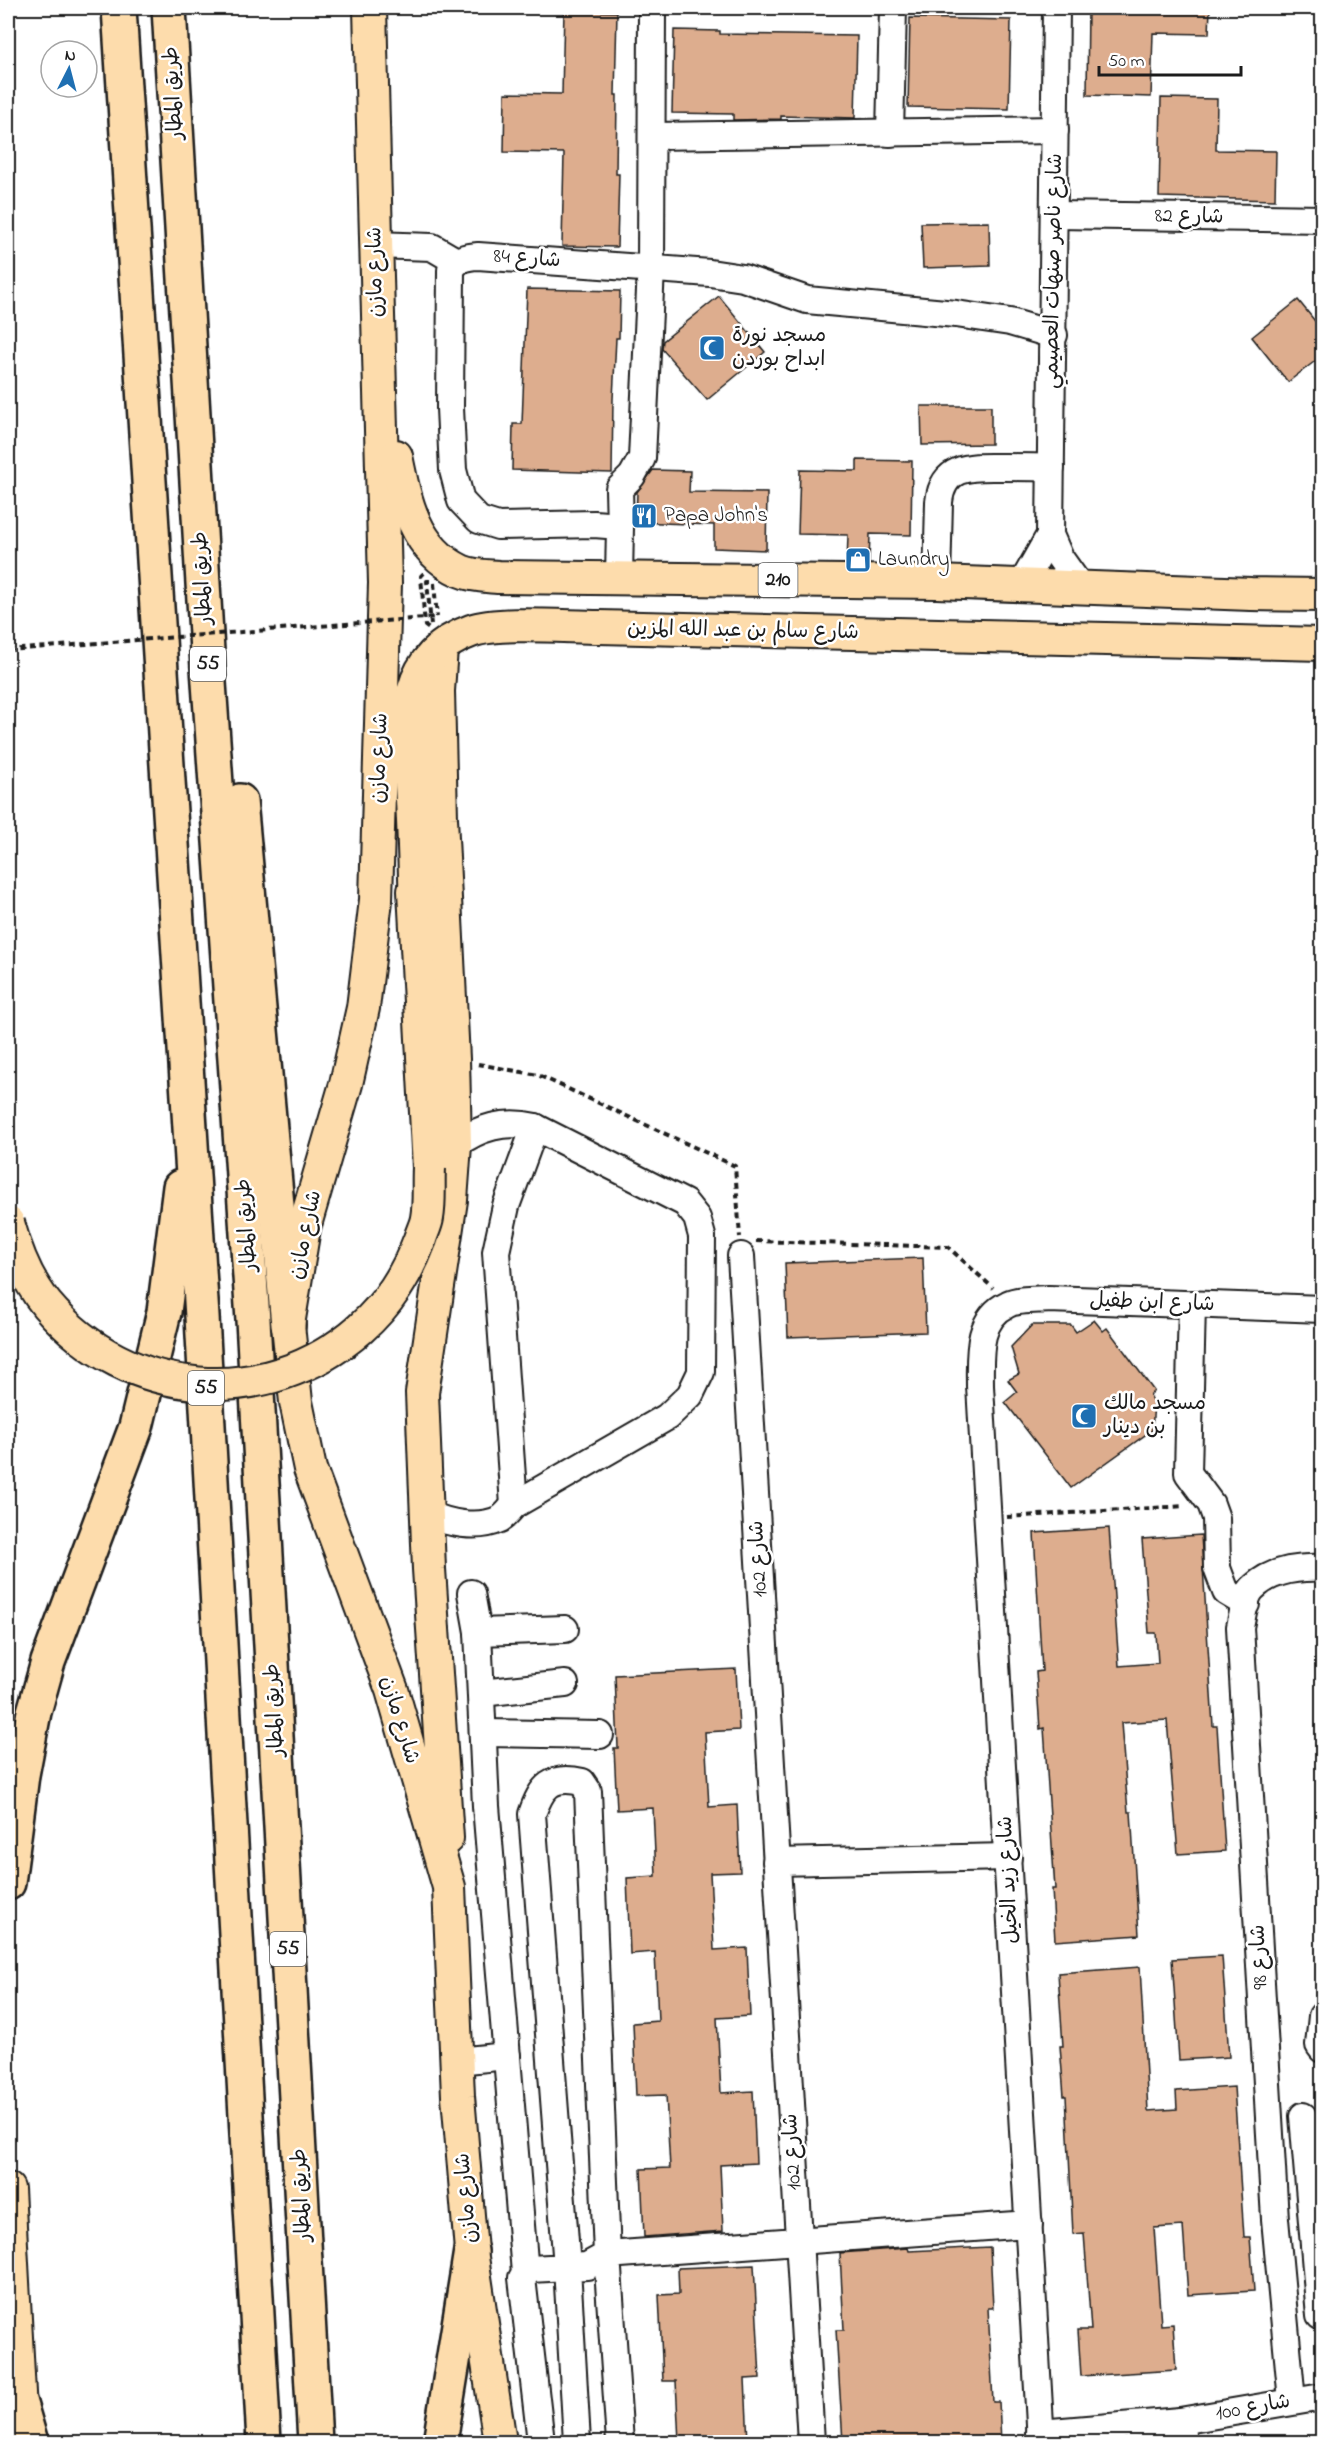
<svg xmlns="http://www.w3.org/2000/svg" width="1330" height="2450" font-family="'Indie Flower','Playpen Sans Arabic',sans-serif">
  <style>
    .building { fill: #ddad8e; stroke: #1c1c1c; stroke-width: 1.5 }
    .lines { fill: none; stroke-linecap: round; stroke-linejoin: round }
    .minor-casing { stroke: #1c1c1c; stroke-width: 30 }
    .major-casing { stroke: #1c1c1c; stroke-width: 36 }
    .highway-casing { stroke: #1c1c1c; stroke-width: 38 }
    .path { stroke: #1c1c1c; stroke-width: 4; stroke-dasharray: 6 4.5; stroke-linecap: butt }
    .minor { stroke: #fff; stroke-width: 26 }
    .major { stroke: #fddcac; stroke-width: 32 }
    .highway { stroke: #fddcac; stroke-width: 33 }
    .major-bridge-casing { stroke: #1c1c1c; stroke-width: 36; stroke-linecap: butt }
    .path-bridge { stroke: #1c1c1c; stroke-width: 4; stroke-dasharray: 6 4.5; stroke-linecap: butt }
    .major-bridge { stroke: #fddcac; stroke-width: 32 }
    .labels { text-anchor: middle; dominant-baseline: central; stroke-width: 5; stroke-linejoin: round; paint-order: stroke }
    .shield { fill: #fff; stroke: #606060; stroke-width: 1.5 }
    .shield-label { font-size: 20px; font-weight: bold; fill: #1c1c1c }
    .street-label { font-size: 21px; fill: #1c1c1c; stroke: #fff }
    .poi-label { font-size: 21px; fill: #1c1c1c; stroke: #fff; text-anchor: start }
  </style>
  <rect width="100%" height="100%" fill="#fff"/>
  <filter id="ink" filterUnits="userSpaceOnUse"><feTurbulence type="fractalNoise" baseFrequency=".0167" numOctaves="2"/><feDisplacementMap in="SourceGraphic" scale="12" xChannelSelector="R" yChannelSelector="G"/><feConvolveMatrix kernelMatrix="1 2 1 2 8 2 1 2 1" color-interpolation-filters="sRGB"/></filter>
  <g filter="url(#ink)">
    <g class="building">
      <polygon points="1088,8 1210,8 1209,34 1153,33 1151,97 1087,95"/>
      <polygon points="564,11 617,12 615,95 617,95 616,174 619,174 617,247 562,246 564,153 504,152 505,93 562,94"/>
      <polygon points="910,18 1011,20 1009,109 908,107"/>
      <polygon points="674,30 720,31 720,34 857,36 855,118 781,116 781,119 733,120 733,114 672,113"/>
      <polygon points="1161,98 1217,99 1216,150 1276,151 1275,200 1159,197"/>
      <polygon points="989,222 990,266 923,268 921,223"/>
      <polygon points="527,289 620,291 619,338 616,338 613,399 612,473 512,470 513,424 522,424"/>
      <polygon points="719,296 765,352 707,400 662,349 663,341"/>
      <polygon points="1298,300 1323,331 1323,355 1288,382 1252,337"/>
      <polygon points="921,406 991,406 991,444 922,445"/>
      <polygon points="857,460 912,461 911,535 870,534 869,563 847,563 848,535 798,534 800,470 857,471"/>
      <polygon points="653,470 690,471 689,492 767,493 766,550 714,548 714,525 636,522 637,492"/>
      <polygon points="923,1258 926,1332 788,1337 785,1263"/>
      <polygon points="1094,1320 1103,1331 1107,1328 1154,1391 1150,1395 1154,1403 1152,1430 1071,1488 1005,1402 1017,1392 1008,1380 1019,1374 1011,1347 1032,1325 1071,1325 1076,1332"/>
      <polygon points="1109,1528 1119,1666 1158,1663 1156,1633 1149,1633 1142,1539 1201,1535 1213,1726 1217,1726 1225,1851 1178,1854 1167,1720 1121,1723 1128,1812 1131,1812 1139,1935 1055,1941 1052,1889 1055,1889 1044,1728 1040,1729 1036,1672 1042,1671 1034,1533"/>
      <polygon points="736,1669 739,1730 705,1732 709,1807 737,1805 740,1872 710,1873 714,1950 747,1948 750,2016 717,2018 721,2093 753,2091 756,2163 720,2165 723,2231 644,2237 641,2169 670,2168 666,2095 636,2096 633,2023 658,2021 655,1952 630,1954 627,1878 656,1876 653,1808 617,1810 614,1748 618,1748 615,1675"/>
      <polygon points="1222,1956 1229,2057 1179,2060 1172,1959"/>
      <polygon points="1140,1967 1148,2111 1177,2109 1176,2091 1234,2087 1244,2237 1250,2237 1254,2291 1188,2295 1183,2226 1154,2228 1161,2325 1173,2324 1176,2370 1081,2376 1078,2330 1091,2330 1084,2233 1073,2234 1066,2096 1064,2096 1060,2046 1063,2046 1058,1973"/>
      <polygon points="990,2247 993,2308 988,2308 993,2402 999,2402 1001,2442 843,2442 836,2330 844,2330 840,2253 908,2248 909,2251"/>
      <polygon points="754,2265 760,2378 745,2379 748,2442 679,2442 676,2381 663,2381 659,2295 679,2294 678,2268"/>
    </g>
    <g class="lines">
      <defs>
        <g id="minor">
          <polyline points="1056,8 1050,535 1060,558 1080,586"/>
          <polyline points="890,133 893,8"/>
          <polyline points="652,136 1055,130"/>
          <polyline points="1055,215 1322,219"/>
          <polyline points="375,245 432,247 456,261"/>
          <polyline points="620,526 619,489 632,476 642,458 651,269 652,8"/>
          <path d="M619,578l1,-52 -26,-2 -96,2 -19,-6 -18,-19 -8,-31 -3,-62 1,-138c7,-12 14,-13 27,-14l232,17 33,5 64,22 149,14 54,8 44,13"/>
          <path d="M937,582l2,-80c4,-39 35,-35 65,-35 16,0 31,0 47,1"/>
          <polyline points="1022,584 1050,535"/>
          <polyline points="741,1256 811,2442"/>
          <polyline points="1192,1304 1188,1473 1211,1504 1216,1518 1217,1568 1226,1592 1246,1604"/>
          <polyline points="514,1505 496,1252 506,1206 535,1127"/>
          <path d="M426,1513c21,10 51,17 74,6 5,-3 10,-9 14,-14l153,-88 23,-22 11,-23 1,-136 -5,-18 -12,-15 -150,-76c-31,-7 -55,0 -80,18"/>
          <polyline points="471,1593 478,1632 486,1806 525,2273"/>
          <polyline points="478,1632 565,1629"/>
          <polyline points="481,1693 565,1684"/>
          <polyline points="484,1733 600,1735"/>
          <polyline points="776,1862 1008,1857"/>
          <polyline points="1322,2016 1319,2045 1322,2049"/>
          <polyline points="457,2061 507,2056"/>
          <polyline points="1303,2116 1320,2316"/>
          <path d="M1292,2401l-17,-182 -35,-592c3,-12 4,-32 14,-40 18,-17 46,-20 68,-19"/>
          <polyline points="1180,2421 1183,2442"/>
          <polyline points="1040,2433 1180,2421 1322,2397"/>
          <path d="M541,2442l-19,-164 8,-9 57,-3 20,-11 -19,-464 -6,-9c-31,-7 -40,4 -50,32l35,453 10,175"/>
          <polyline points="620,2442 607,2255 1029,2224"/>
          <path d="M1041,2442l-61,-1056c0,-29 -4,-67 28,-82 10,-5 29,-4 41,-5l273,10"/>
        </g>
        <g id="major">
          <polyline points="370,8 385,583 376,900 363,1008 346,1084 304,1228 288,1325 296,1402 310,1469 392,1690 449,1887 458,2096 471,2251 500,2442"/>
          <path d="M396,456c9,45 19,94 65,115 11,5 26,5 37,6l439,5 314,12 71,1"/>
          <polyline points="441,648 438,691 441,818 453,1059 455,1145 451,1200 422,1393 429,1569 447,1838"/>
          <polyline points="414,891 429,1168"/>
          <path d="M416,911c-1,-37 -2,-74 -4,-111 -3,-65 -19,-141 59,-169 27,-10 96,-4 128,-4l723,17"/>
          <polyline points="8,2189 21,2430"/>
        </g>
        <g id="highway">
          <polyline points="119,8 202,1317 264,2442"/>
          <polyline points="169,8 208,668 253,1320 315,2442"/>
          <polyline points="240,801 288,1325"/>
          <polyline points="8,1883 22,1775 34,1712 48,1662 136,1427 164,1312 180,1187"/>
          <polyline points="20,2404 31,2442"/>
          <polyline points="440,2442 471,2251"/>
        </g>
      </defs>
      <use href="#minor" class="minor-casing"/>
      <use href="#major" class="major-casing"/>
      <use href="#highway" class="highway-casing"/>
      <g class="path">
        <polyline points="424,573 421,576 425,626 429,629"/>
        <polyline points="430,581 427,581 431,625"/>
        <polyline points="434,583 437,617"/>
        <polyline points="478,1064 538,1075 735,1166 740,1237"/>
        <polyline points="756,1241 948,1247 993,1288"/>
        <polyline points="1007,1517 1185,1506"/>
      </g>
      <use href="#minor" class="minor"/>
      <use href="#major" class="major"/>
      <use href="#highway" class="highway"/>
      <defs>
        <path id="major-bridge" d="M8,1223c8,29 19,58 39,82 81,95 219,106 313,24 29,-26 46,-53 60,-90 2,-7 6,-14 7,-21 3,-16 1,-34 2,-50"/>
      </defs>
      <use href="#major-bridge" class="major-bridge-casing"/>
      <polyline class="path-bridge" points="8,650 437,617"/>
      <use href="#major-bridge" class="major-bridge"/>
    </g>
  </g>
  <defs>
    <symbol id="mosque-square" viewBox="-11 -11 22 22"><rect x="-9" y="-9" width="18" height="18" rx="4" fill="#1f6fb2" stroke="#fff"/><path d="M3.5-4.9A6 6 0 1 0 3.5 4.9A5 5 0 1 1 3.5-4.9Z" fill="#fff"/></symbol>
    <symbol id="restaurant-square" viewBox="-11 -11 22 22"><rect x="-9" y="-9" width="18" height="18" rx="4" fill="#1f6fb2" stroke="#fff"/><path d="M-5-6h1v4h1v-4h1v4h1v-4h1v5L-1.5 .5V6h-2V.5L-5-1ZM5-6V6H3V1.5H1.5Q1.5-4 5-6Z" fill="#fff"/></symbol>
    <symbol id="shop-square" viewBox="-11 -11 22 22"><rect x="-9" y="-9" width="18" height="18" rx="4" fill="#1f6fb2" stroke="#fff"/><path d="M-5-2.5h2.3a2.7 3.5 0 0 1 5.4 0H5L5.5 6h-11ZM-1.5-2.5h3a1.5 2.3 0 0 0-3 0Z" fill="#fff"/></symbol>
  </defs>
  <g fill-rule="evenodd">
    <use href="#mosque-square" x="697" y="333" width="30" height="30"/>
    <use href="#restaurant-square" x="629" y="501" width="30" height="30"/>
    <use href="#shop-square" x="843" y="545" width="30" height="30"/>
    <use href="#mosque-square" x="1069" y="1401" width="30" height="30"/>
  </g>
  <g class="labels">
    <g class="shield">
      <rect x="758.5" y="563" width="39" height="34" rx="4.5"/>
      <rect x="190" y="647" width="36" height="34" rx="4.5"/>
      <rect x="188" y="1371" width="36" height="34" rx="4.5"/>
      <rect x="270" y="1932" width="36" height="34" rx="4.5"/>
    </g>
    <g class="shield-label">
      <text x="778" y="580">210</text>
      <text x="208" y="664">55</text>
      <text x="206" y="1388">55</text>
      <text x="288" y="1949">55</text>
    </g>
    <g class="street-label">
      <text transform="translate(174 93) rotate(-93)">طريق المطار</text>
      <text transform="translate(1189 217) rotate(1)">شارع 82</text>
      <text transform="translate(527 259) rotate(4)">شارع 84</text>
      <text transform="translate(1054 271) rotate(-89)">شارع ناصر صنهات العصيمي</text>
      <text transform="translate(376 272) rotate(-91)">شارع مازن</text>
      <text transform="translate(203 578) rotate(-93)">طريق المطار</text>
      <text transform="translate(743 631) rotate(1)">شارع سالم بن عبد الله المزين</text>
      <text transform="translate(380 758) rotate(-88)">شارع مازن</text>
      <text transform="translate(247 1225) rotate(-94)">طريق المطار</text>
      <text transform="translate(306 1235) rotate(-78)">شارع مازن</text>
      <text transform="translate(1152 1303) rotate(2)">شارع ابن طفيل</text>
      <text transform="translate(759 1559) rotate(-93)">شارع 102</text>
      <text transform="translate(275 1710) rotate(-93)">طريق المطار</text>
      <text transform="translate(399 1720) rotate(73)">شارع مازن</text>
      <text transform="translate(1009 1880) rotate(-93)">شارع زيد الخيل</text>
      <text transform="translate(1260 1957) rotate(-93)">شارع 98</text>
      <text transform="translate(793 2152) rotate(-93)">شارع 102</text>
      <text transform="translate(302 2195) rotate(-93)">طريق المطار</text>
      <text transform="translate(467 2198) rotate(-95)">شارع مازن</text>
      <text transform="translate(1253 2408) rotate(-10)">شارع 100</text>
    </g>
    <g class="poi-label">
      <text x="732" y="336">مسجد نورة<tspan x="732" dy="24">ابداح بوردن</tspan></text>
      <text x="664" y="516">Papa John's</text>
      <text x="878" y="560">Laundry</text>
      <text x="1104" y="1404">مسجد مالك<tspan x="1104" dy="24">بن دينار</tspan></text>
    </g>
  </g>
  <rect width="1330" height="2450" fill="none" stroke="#fff" stroke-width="30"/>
  <rect x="15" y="15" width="1300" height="2420" fill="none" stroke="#1c1c1c" stroke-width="2" filter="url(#ink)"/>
  <g transform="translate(69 69) rotate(6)"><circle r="28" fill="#ffffff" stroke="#a4a4a4" stroke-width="1.5"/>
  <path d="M0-4.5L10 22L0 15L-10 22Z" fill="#1f6fb2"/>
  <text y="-9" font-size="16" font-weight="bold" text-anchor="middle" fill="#1c1c1c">N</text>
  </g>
  <path d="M1099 66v9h142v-9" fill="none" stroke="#1c1c1c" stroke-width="3"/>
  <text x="1108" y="66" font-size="18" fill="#1c1c1c" stroke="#ffffff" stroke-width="4.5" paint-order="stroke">50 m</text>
</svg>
